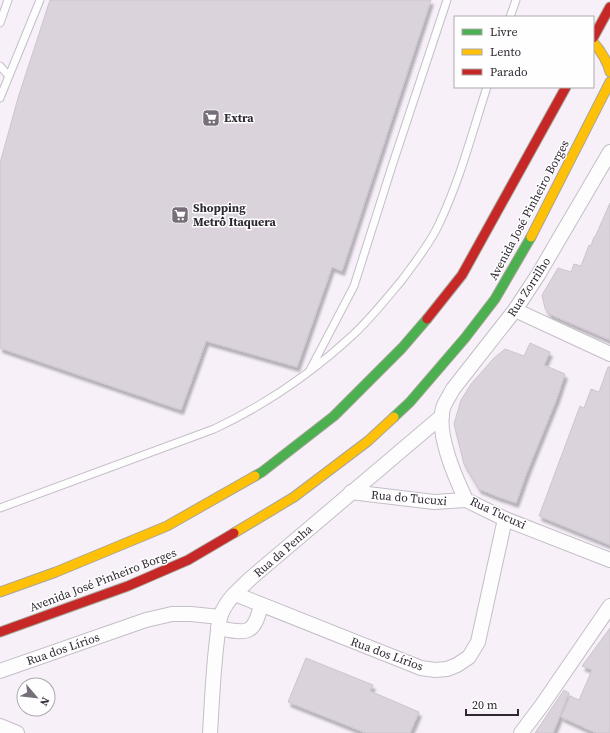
<svg xmlns="http://www.w3.org/2000/svg" width="610" height="733" font-family="'Source Serif 4',serif">
  <style>
    .building { fill: #dad3dc; stroke: #ccc5ce; filter: url(#shadow) }
    .lines { fill: none; stroke-linecap: round; stroke-linejoin: round }
    .lane-casing { stroke: #c4bec7; stroke-width: 9 }
    .street-casing { stroke: #c4bec7; stroke-width: 16 }
    .fast-casing { stroke: #a7a697; stroke-width: 11 }
    .slow-casing { stroke: #a7a697; stroke-width: 11 }
    .jam-casing { stroke: #a7a697; stroke-width: 11 }
    .lane { stroke: #fefdfe; stroke-width: 7 }
    .street { stroke: #fefdfe; stroke-width: 14 }
    .fast { stroke: #4caf50; stroke-width: 9 }
    .slow { stroke: #ffc107; stroke-width: 9 }
    .jam { stroke: #c62828; stroke-width: 9 }
    .labels { text-anchor: middle; dominant-baseline: central; stroke-width: 3; stroke-linejoin: round; paint-order: stroke }
    .poi-label { font-size: 12px; font-weight: bold; fill: #302934; stroke: #fefefe; text-anchor: start }
    .street-label { font-size: 12px; fill: #302934; stroke: #fefefe }
  </style>
  <defs>
    <filter id="shadow"><feDropShadow dx="2.5" dy="4.5" stdDeviation="1" flood-color="#0004"/></filter>
  </defs>
  <rect width="100%" height="100%" fill="#f7f0f9"/>
  <g class="building">
    <polygon points="50,0 431,0 342,271 332,267 297,367 206,341 181,410 0,348 0,163 18,98"/>
    <polygon points="610,203 610,340 549,314 545,308 542,295 558,268 571,272 574,264 581,266 589,245 591,246 594,237 595,237"/>
    <polygon points="530,343 550,352 544,365 565,374 557,398 527,472 516,503 502,498 501,498 479,489 464,464 454,424 461,400 471,384 494,358 505,349 524,356"/>
    <polygon points="608,367 610,367 610,545 539,516 580,406 584,408 591,389 599,392"/>
    <polygon points="610,628 610,733 596,733 561,717 570,696 579,700 592,670 582,666"/>
    <polygon points="306,658 373,685 370,691 419,712 410,733 366,733 288,702"/>
    <polygon points="564,690 569,693 553,733 535,733"/>
  </g>
  <g class="lines">
    <defs>
      <g id="lane">
        <polyline points="510,17 516,0"/>
        <polyline points="0,23 8,0"/>
        <polyline points="0,66 8,75"/>
        <polyline points="0,98 40,0"/>
        <polyline points="310,370 354,286 392,166 447,0"/>
        <path d="M0,508l214,-79c51,-24 98,-56 140,-95 17,-16 33,-36 48,-54 13,-18 28,-36 37,-56 21,-44 33,-91 48,-137"/>
      </g>
      <g id="street">
        <path d="M610,152l-72,123 -23,35 -62,79c-3,6 -8,13 -10,19 -7,26 12,69 23,92l39,19 105,41"/>
        <polyline points="515,310 610,354"/>
        <polyline points="351,492 434,502 466,500"/>
        <polyline points="235,594 421,668 435,670 447,669 457,665 469,657 478,642 505,519"/>
        <path d="M218,628c29,6 36,7 43,-23"/>
        <polyline points="0,671 146,620 172,614 191,614 220,617"/>
        <polyline points="0,726 17,733"/>
        <path d="M210,733c2,-31 3,-62 7,-93 1,-10 1,-21 6,-30 6,-13 18,-22 28,-32l191,-162"/>
        <polyline points="521,733 542,705 610,606"/>
      </g>
      <g id="fast">
        <polyline points="394,417 410,402 465,338 495,299 531,237"/>
        <polyline points="255,476 262,472 334,416 402,348 427,319"/>
      </g>
      <g id="slow">
        <path d="M593,42c8,9 14,18 17,30"/>
        <polyline points="531,237 610,82"/>
        <polyline points="234,533 294,497 368,441 394,417"/>
        <polyline points="0,592 56,572 167,526 255,476"/>
      </g>
      <g id="jam">
        <polyline points="593,38 610,7"/>
        <polyline points="427,319 462,275 566,87"/>
        <polyline points="0,632 128,586 188,560 234,533"/>
      </g>
    </defs>
    <use href="#lane" class="lane-casing"/>
    <use href="#street" class="street-casing"/>
    <use href="#fast" class="fast-casing"/>
    <use href="#slow" class="slow-casing"/>
    <use href="#jam" class="jam-casing"/>
    <use href="#lane" class="lane"/>
    <use href="#street" class="street"/>
    <use href="#fast" class="fast"/>
    <use href="#slow" class="slow"/>
    <use href="#jam" class="jam"/>
  </g>
  <defs>
    <symbol id="supermarket-square" viewBox="-11 -11 22 22"><rect x="-9" y="-9" width="18" height="18" rx="4" fill="#766f79" stroke="#fefefe"/><path d="M-6-5.5h2.5l.6 2H6L4.5 2H-2.5L-4.4-4H-6ZM-1.5 3.2a1.3 1.3 0 1 0 .1 0ZM3 3.2a1.3 1.3 0 1 0 .1 0Z" fill="#fff"/></symbol>
  </defs>
  <g fill-rule="evenodd">
    <use href="#supermarket-square" x="201" y="108" width="20" height="20"/>
    <use href="#supermarket-square" x="170" y="205" width="20" height="20"/>
  </g>
  <g class="labels">
    <g class="poi-label">
      <text x="224" y="118">Extra</text>
      <text x="193" y="208">Shopping<tspan x="193" dy="14">Metrô Itaquera</tspan></text>
    </g>
    <g class="street-label">
      <text transform="translate(529 210) rotate(-62)">Avenida José Pinheiro Borges</text>
      <text transform="translate(529 287) rotate(-57)">Rua Zorrilho</text>
      <text transform="translate(409 498) rotate(5)">Rua do Tucuxi</text>
      <text transform="translate(498 513) rotate(25)">Rua Tucuxi</text>
      <text transform="translate(283 551) rotate(-41)">Rua da Penha</text>
      <text transform="translate(103 580) rotate(-21)">Avenida José Pinheiro Borges</text>
      <text transform="translate(63 649) rotate(-19)">Rua dos Lírios</text>
      <text transform="translate(387 654) rotate(20)">Rua dos Lírios</text>
    </g>
  </g>
  <rect x="454" y="16" width="140" height="72" fill="#fefefe" stroke="#aca9ad"/>
  <rect x="462" y="29" width="20" height="6" fill="#4caf50" stroke="#aca9ad"/>
  <text x="490" y="36" font-size="12" fill="#302934">Livre</text>
  <rect x="462" y="49" width="20" height="6" fill="#ffc107" stroke="#aca9ad"/>
  <text x="490" y="56" font-size="12" fill="#302934">Lento</text>
  <rect x="462" y="69" width="20" height="6" fill="#c62828" stroke="#aca9ad"/>
  <text x="490" y="76" font-size="12" fill="#302934">Parado</text>
  <g transform="translate(36 697) rotate(118)"><circle r="19" fill="#fefefe" stroke="#aca9ad"/>
  <path d="M0-3L7 15L0 10L-7 15Z" fill="#766f79"/>
  <text y="-6" font-size="11" font-weight="bold" text-anchor="middle" fill="#302934">N</text>
  </g>
  <path d="M466 709v6h52v-6" fill="none" stroke="#302934" stroke-width="2"/>
  <text x="472" y="709" font-size="12" fill="#302934" stroke="#fefefe" stroke-width="3" paint-order="stroke">20 m</text>
</svg>
